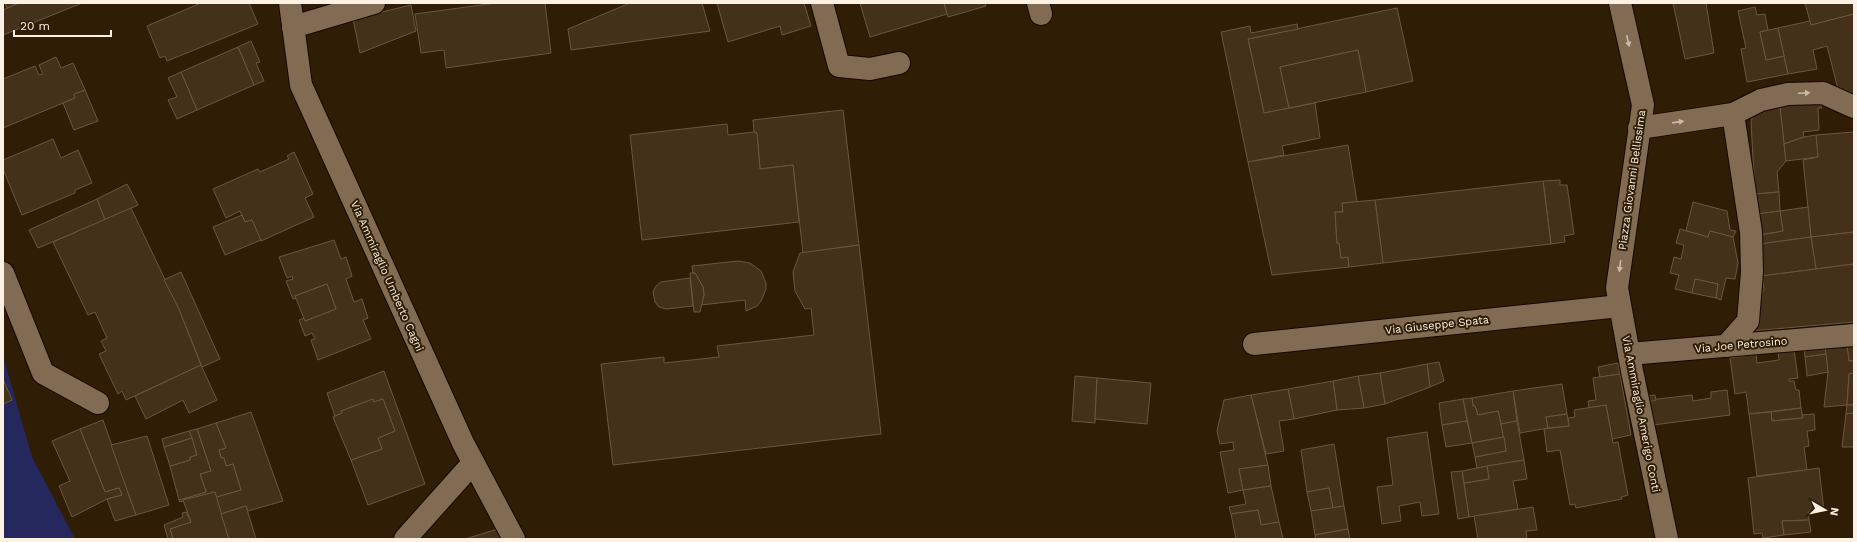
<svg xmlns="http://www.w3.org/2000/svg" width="1857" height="542" font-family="'Work Sans',sans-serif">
<rect width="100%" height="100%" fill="#301d06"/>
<polygon fill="#25285d" points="3,356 32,457 75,539 3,539"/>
<g fill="#44311a" stroke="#6c563f">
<polygon points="5,3 19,3 7,8"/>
<polygon points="19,3 82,3 3,35 3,10"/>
<polygon points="201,3 249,3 258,24 167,61 165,56 160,58 147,26"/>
<polygon points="496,3 545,3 551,53 446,68 444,50 421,53 415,14"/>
<polygon points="630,3 702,3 710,31 571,50 568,29"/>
<polygon points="717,3 804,3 811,26 782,35 780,26 728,42"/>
<polygon points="860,3 944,3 947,14 870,37"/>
<polygon points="944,3 985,3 986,6 948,17"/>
<polygon points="1673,3 1706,3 1714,53 1685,59"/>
<polygon points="1805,3 1854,3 1854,14 1811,25"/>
<polygon points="411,5 416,31 360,53 353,19"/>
<polygon points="1755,7 1757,15 1765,14 1768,30 1760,32 1766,60 1784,56 1788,74 1747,82 1741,49 1746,48 1738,11"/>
<polygon points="1397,8 1413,81 1366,92 1358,50 1280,67 1289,108 1264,113 1248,39"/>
<polygon points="1854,14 1854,99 1838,89 1827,46 1813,50 1817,69 1788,74 1778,28 1810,21 1811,25"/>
<polygon points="1297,24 1298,29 1248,39 1264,113 1315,103 1320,138 1282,146 1284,155 1248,162 1221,32 1250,26 1251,33"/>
<polygon points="1778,28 1784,56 1766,60 1760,32"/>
<polygon points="251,41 260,62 256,63 264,81 254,85 238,47"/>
<polygon points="238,47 254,85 197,110 181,72"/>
<polygon points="1358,50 1366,92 1289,108 1280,67"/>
<polygon points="56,57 61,68 73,63 85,90 74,94 75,98 3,128 3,79 35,66 39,75 43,74 39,65"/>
<polygon points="181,72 197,110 177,119 168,100 177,97 168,78"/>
<polygon points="85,90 98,121 74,130 63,103 75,98 74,94"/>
<polygon points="1815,95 1822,108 1818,108 1819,130 1803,132 1804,137 1784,144 1779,98"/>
<polygon points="1779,98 1786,161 1777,172 1779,192 1755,194 1751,122 1755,107"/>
<polygon points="843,110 859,245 803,253 793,165 760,169 757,133 754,132 753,120"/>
<polygon points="727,124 728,135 754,132 757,133 760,169 793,165 799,222 642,240 630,135"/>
<polygon points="1854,132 1854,232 1811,237 1803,160 1818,157 1816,135"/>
<polygon points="1816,135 1818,157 1786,161 1784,144 1804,137"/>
<polygon points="53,139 61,158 78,150 92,183 75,190 75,193 22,215 3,169 3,160"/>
<polygon points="1348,145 1357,202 1342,203 1343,212 1335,212 1337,243 1339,243 1341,258 1348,257 1349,267 1272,275 1248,162"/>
<polygon points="294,152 313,194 305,198 314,217 261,241 252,220 245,222 240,211 226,218 213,189 258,169 260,172 289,159 287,156"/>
<polygon points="1560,180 1560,185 1567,185 1574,234 1564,236 1565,242 1551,244 1543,181"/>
<polygon points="1543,181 1551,244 1383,263 1375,200"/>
<polygon points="127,184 138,205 105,220 97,199"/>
<polygon points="1779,192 1780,211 1757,214 1755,194"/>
<polygon points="97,199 105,220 38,248 29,230"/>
<polygon points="1375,200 1383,263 1349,267 1348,257 1341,258 1339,243 1337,243 1335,212 1343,212 1342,203"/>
<polygon points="1693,202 1727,211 1730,230 1736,231 1733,237 1710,231 1708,237 1686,231"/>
<polygon points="1808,207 1811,237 1760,244 1759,235 1783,231 1780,211"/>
<polygon points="131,208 179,309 201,365 126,400 122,391 118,394 99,354 106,351 101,341 107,338 95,312 88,315 53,242"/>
<polygon points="1780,211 1783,231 1759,235 1757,214"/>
<polygon points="242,215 245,222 252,220 261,240 225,255 213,227"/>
<polygon points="1680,229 1708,237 1710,231 1733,237 1738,263 1735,279 1726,278 1721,300 1716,298 1718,284 1695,279 1692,293 1675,289 1679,275 1670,273 1674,257 1681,259 1684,245 1676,243"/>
<polygon points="1854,232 1854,264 1816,269 1811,237"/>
<polygon points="1811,237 1816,269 1762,276 1760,244"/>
<polygon points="334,240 341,259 346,257 352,276 346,279 354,302 362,299 368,318 363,320 371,339 318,360 311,340 315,339 312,333 305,336 299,320 304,318 305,321 336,309 327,284 295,296 297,298 293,299 286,281 293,279 292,276 287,278 279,257"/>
<polygon points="859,245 881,434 613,465 601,364 664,357 664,363 719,357 717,346 814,335 811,308 805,309 795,291 793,272 800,253"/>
<polygon points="738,261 750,263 761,271 766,283 766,289 761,301 757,306 746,311 745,300 701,305 704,295 703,287 695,273 693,273 692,266"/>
<polygon points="1854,264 1854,322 1751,331 1749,309 1764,290 1762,276"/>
<polygon points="181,272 220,359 202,367 179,309 164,280"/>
<polygon points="690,273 695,273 703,287 704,295 700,312 694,312"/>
<polygon points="690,278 693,306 666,309 659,307 655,302 653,292 656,286 661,282"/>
<polygon points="1695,279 1718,284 1716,298 1692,293"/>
<polygon points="327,284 336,309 305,321 295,296"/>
<polygon points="1854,337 1854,361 1849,361 1846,338"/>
<polygon points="1846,338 1849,361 1854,361 1854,373 1849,374 1847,405 1824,407 1828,372 1824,342"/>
<polygon points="1824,342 1826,354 1805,357 1804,345"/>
<polygon points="1794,350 1798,378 1789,379 1789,381 1794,381 1796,390 1799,390 1801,408 1749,414 1746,392 1735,394 1730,358 1756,354 1757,363 1779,360 1778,352"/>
<polygon points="1826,354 1828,372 1807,376 1805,357"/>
<polygon points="1439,362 1444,381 1430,387 1427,364"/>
<polygon points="1618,363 1620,374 1600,377 1598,367"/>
<polygon points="1427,364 1430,387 1385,404 1380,373"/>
<polygon points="201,365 217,400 189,413 183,400 146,419 135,396"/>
<polygon points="384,371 425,484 368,505 351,460 382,449 378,438 395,431 383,399 374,402 373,399 341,411 342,413 335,416 327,393"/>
<polygon points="1380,373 1385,404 1364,408 1358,376"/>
<polygon points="1854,373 1854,405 1847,405 1849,374"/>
<polygon points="1620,374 1631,435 1612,439 1606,405 1589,408 1588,401 1596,400 1593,378"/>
<polygon points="1075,376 1097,378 1095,423 1072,421"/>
<polygon points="1358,376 1364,408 1337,410 1333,381"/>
<polygon points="1097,378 1151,383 1147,424 1095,419"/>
<polygon points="3,379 12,400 3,404"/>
<polygon points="1333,381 1337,410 1294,419 1288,389"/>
<polygon points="1562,384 1567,414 1546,417 1548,428 1520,433 1513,391"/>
<polygon points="1288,389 1294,419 1279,421 1284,451 1266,454 1251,395"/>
<polygon points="1727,390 1730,415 1653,425 1650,400 1692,395 1693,401 1711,398 1711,392"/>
<polygon points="1513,391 1517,421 1501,424 1498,411 1478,415 1475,406 1473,406 1472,398"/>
<polygon points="1251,395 1268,465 1239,469 1243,490 1228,493 1220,452 1234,450 1233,442 1220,444 1217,431 1224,400"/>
<polygon points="1655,395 1656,400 1648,402 1647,396"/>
<polygon points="1472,398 1473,406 1475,406 1478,415 1498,411 1504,437 1472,443 1463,399"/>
<polygon points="373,399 374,402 383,399 395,431 378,438 382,449 351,460 333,417 342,413 341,411"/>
<polygon points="1463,399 1467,421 1442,425 1439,403"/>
<polygon points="1606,405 1613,443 1618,442 1628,495 1621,497 1622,499 1576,508 1575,504 1570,505 1560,450 1547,452 1544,429 1569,426 1568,418 1575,417 1574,410"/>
<polygon points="1847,405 1854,405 1854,413 1846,414"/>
<polygon points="1801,408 1803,418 1772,421 1771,412"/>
<polygon points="251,412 283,501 248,511 246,506 221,514 216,497 241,490 233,464 226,466 224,458 221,458 219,450 226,448 216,423"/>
<polygon points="1771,412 1772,421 1803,418 1802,415 1814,414 1815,430 1807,431 1809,446 1804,447 1807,470 1757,476 1749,414"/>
<polygon points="1854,413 1854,447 1842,447 1846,414"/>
<polygon points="1567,414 1569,426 1548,428 1546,417"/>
<polygon points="103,420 136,515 115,521 107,499 122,495 119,488 105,492 80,429"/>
<polygon points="1467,421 1472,443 1446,447 1442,425"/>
<polygon points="1517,421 1524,460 1477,468 1475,457 1506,451 1501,424"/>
<polygon points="216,423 226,448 219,450 221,458 224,458 226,466 233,464 241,490 216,497 215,492 180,502 179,500 206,492 200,474 211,471 197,429"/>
<polygon points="80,429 105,492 119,488 122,495 107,499 72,517 59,486 70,481 52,441"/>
<polygon points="197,429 211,471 200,474 206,492 179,500 170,466 190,460 190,457 197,455 189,431"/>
<polygon points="189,431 192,438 164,447 162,439"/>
<polygon points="1427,432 1439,514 1422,516 1420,502 1399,506 1401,521 1382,524 1377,487 1393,485 1387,438"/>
<polygon points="147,436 169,505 136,515 111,445"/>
<polygon points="1504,437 1506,451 1475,457 1472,443"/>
<polygon points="192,438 197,455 190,457 190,460 170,466 164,447"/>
<polygon points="1334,444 1344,506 1333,508 1329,488 1307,492 1301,450"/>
<polygon points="1524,460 1527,479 1513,481 1518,509 1469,517 1464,483 1489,479 1487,466"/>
<polygon points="1268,465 1271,486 1243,490 1239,469"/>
<polygon points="1487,466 1489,479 1464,483 1462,471"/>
<polygon points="1819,468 1824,511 1808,512 1809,520 1782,521 1784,535 1763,538 1762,533 1754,534 1748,478"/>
<polygon points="1462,471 1469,517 1458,519 1451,472"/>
<polygon points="1271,486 1279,522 1261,525 1258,510 1231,514 1229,507 1246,504 1243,490"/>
<polygon points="1329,488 1333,508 1311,511 1307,492"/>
<polygon points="215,492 229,539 173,539 170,529 191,522 183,500"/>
<polygon points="246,506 256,539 229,539 221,514"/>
<polygon points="1344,506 1348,529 1315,535 1311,511"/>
<polygon points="1533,507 1537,530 1526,531 1527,539 1478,539 1474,516"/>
<polygon points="1258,510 1261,525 1279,522 1283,539 1236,539 1231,514"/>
<polygon points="186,512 191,522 170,529 173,539 168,539 164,525 183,517 182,513"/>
<polygon points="1809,520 1811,532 1784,535 1782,521"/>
<polygon points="498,529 501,539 465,539"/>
<polygon points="1348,529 1350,539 1316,539 1315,535"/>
</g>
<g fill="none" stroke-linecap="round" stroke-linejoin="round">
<g stroke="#170700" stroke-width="24">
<g id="minor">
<polyline points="290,3 301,85 463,443 514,539"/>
<polyline points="822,3 839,66 870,69 899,63"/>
<polyline points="1038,3 1041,14"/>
<polyline points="1620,3 1643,105 1617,288 1632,371 1667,539"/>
<polyline points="293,27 374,3"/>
<polyline points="1639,128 1733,114 1761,100 1788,94 1823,93 1854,107"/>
<polyline points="3,273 43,373 98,403"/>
<polyline points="1254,344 1620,306"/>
<polyline points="1726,346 1748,321 1752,272 1751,232 1733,114"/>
<polyline points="1629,354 1854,335"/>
<polyline points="405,539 473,463"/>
</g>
</g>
<use href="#minor" stroke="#816b53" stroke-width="22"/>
</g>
<defs><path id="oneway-solid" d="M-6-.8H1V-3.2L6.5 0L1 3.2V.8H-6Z"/></defs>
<g fill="#cbbba9">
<use href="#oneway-solid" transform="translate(1628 41) rotate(77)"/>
<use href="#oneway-solid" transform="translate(1804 93) rotate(-2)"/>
<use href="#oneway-solid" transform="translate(1678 122) rotate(-8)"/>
<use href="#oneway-solid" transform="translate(1620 266) rotate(97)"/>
</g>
<g text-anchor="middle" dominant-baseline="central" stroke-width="4" stroke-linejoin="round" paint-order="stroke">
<g font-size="11" fill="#fdf1e3" stroke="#301d06">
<text transform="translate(1632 180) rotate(-82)">Piazza Giovanni Bellissima</text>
<text transform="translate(387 276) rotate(66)">Via Ammiraglio Umberto Cagni</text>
<text transform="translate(1437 325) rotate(-6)">Via Giuseppe Spata</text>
<text transform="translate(1741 345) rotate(-5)">Via Joe Petrosino</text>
<text transform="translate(1641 414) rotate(79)">Via Ammiraglio Amerigo Conti</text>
</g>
</g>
<rect width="1857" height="542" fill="none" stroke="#fdf1e3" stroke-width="8"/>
<g transform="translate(1825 510) rotate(99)" stroke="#301d06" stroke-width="3" paint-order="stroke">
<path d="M0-3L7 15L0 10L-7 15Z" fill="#fdf1e3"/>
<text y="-6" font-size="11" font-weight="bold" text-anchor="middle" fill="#fdf1e3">N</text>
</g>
<path d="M14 30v6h97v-6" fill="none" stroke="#fdf1e3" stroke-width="2"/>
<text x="20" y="30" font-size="12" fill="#fdf1e3" stroke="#301d06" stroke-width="3" paint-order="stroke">20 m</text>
</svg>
